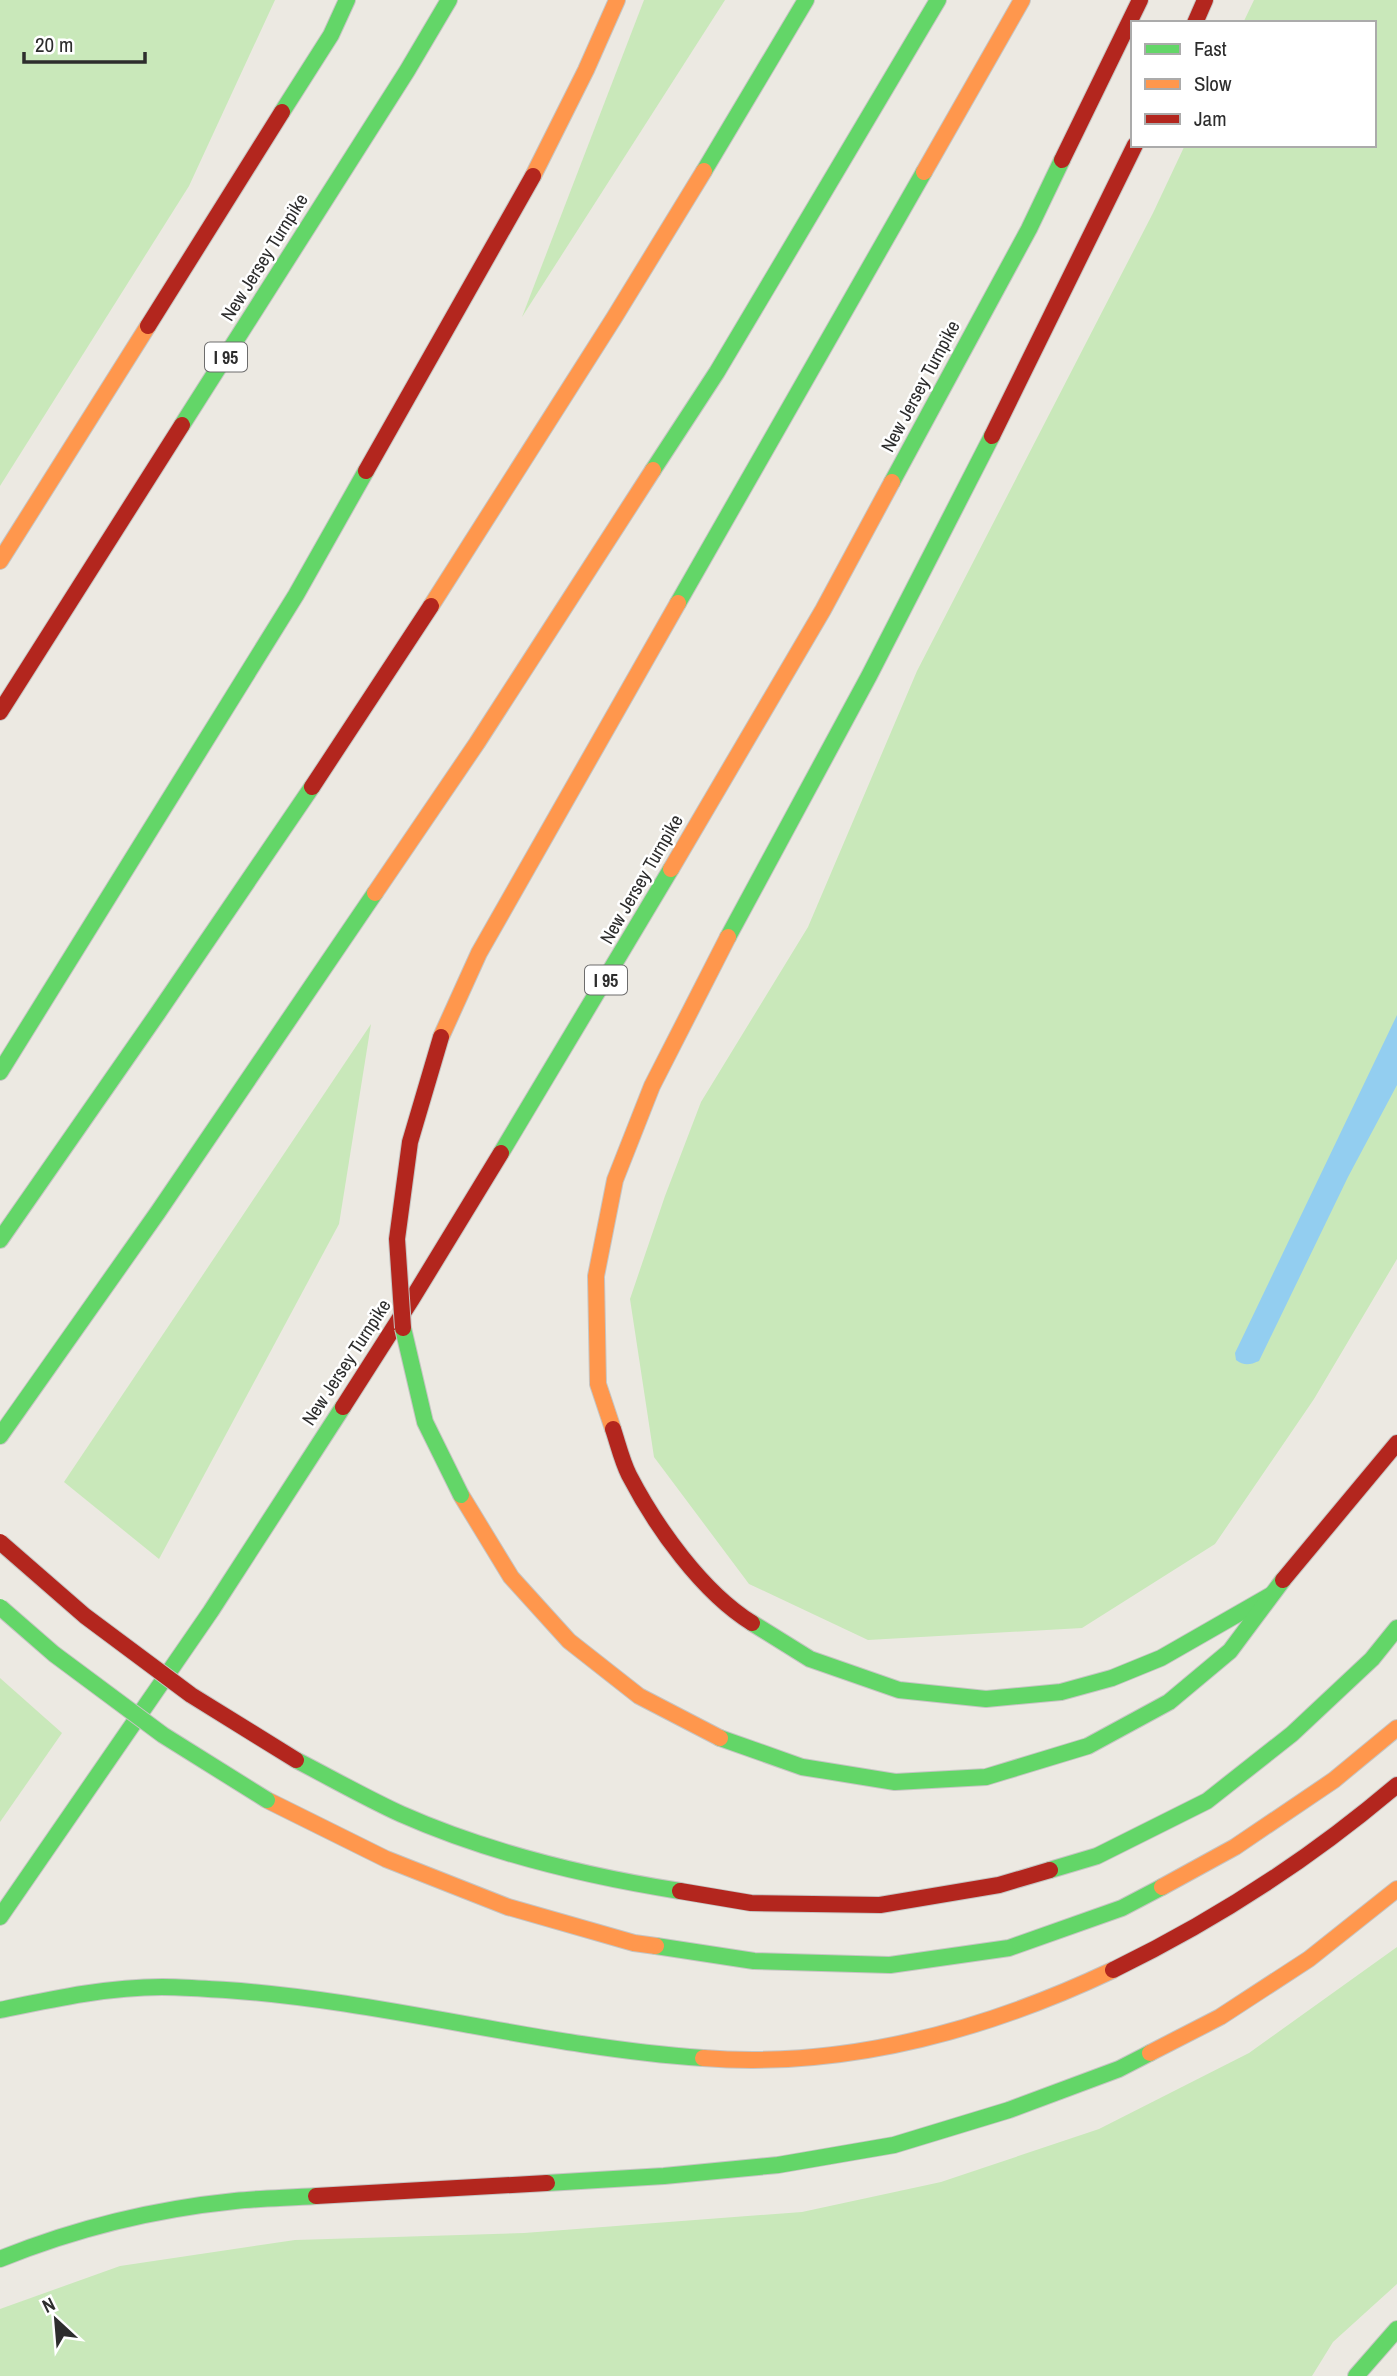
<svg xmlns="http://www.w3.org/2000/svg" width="1397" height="2376" font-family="'Archivo Narrow',sans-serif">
<rect width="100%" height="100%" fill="#ece9e2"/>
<g fill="#c9e8ba">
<polygon points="0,0 275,0 189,186 0,486"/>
<polygon points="644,0 725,0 522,317"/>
<polygon points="1254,0 1397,0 1397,1259 1314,1399 1215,1544 1082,1628 868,1640 749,1584 654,1457 630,1299 665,1196 701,1102 808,927 917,671 1153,213 1185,145 1374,145 1374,23 1243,23"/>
<polygon points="371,1024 339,1224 159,1559 64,1482"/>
<polygon points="0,1678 62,1733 0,1822"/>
<polygon points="1397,1947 1397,2284 1333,2342 1312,2376 0,2376 0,2309 120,2266 295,2240 524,2233 802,2212 941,2182 1099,2129 1249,2053"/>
</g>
<path fill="#93cef0" d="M1397 1015V1085L1348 1177 1259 1361C1250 1365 1244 1366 1236 1360L1235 1353Z"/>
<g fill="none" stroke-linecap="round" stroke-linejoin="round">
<g stroke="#c6c5c3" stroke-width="18">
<g id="fast">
<polyline points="282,112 331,35 347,0"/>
<polyline points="704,171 806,0"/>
<polyline points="182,425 407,71 449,0"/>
<polyline points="653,470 717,372 938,0"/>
<polyline points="892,482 1029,229 1062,160"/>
<polyline points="678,603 924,172"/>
<polyline points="728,937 869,676 992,436"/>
<polyline points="0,1072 296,595 366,471"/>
<polyline points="501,1153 671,869"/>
<polyline points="0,1240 158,1013 312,787"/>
<polyline points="0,1436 158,1212 375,893"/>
<polyline points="752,1623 810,1659 899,1690 986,1699 1061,1692 1112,1678 1161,1658 1271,1595"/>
<polyline points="720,1738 802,1767 895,1782 986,1777 1088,1746 1169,1702 1230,1651 1283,1580"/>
<path d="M296 1760C331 1778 366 1798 401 1814 489 1853 585 1876 680 1891"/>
<polyline points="1050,1870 1097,1856 1207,1801 1292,1734 1372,1659 1397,1628"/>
<polyline points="0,1917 211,1611 343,1407"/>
<polyline points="656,1946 754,1961 890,1965 1009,1948 1122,1908 1162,1887"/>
<path d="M0 2010C53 1999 108 1987 162 1987 183 1987 205 1989 226 1990 386 2001 542 2047 703 2058"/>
<polyline points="547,2183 664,2176 778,2165 894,2145 1009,2110 1119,2069 1150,2053"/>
<path d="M0 2259C74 2229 156 2209 235 2201 262 2198 289 2198 316 2196"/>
<polyline points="1356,2376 1397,2329"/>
</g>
</g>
<g stroke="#c6c5c3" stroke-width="18">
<g id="slow">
<polyline points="924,172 1022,0"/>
<polyline points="533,176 586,70 617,0"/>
<polyline points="0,561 148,326"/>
<polyline points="431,606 614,318 704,171"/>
<polyline points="671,869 823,610 892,482"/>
<polyline points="375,893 477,743 653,470"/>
<polyline points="441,1037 479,953 678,603"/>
<polyline points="613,1429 598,1384 596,1276 615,1180 652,1086 728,937"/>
<polyline points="461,1495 511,1577 569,1641 639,1696 720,1738"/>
<polyline points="267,1800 386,1859 508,1907 634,1943 656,1946"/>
<polyline points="1162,1887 1235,1847 1334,1780 1397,1728"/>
<polyline points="1150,2053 1220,2017 1309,1959 1397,1889"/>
<path d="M703 2058C845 2069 986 2030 1113 1970"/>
</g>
</g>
<g stroke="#c6c5c3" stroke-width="18">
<g id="jam">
<polyline points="1195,23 1205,0"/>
<polyline points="1062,160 1140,0"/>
<polyline points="148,326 282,112"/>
<polyline points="992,436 1135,145"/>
<polyline points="366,471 533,176"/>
<polyline points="0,712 182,425"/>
<polyline points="312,787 431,606"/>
<polyline points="343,1407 412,1299 501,1153"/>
<path d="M613 1429C618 1444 622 1461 629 1475 656 1527 702 1592 752 1623"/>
<polyline points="1283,1580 1397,1443"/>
<polyline points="680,1891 751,1903 880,1905 999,1885 1050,1870"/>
<path d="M1113 1970C1216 1920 1310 1859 1397 1785"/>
<polyline points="316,2196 547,2183"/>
</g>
</g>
<use href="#fast" stroke="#63d668" stroke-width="16"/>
<use href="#slow" stroke="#ff974d" stroke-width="16"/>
<use href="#jam" stroke="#b3261e" stroke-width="16"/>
<g stroke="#c6c5c3" stroke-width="18" stroke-linecap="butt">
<g id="fast-bridge">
<polyline points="403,1328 425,1422 461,1495"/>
<polyline points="0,1607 54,1654 163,1735 267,1800"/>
</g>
</g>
<g stroke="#c6c5c3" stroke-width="18" stroke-linecap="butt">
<g id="jam-bridge">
<polyline points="403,1328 397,1239 410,1142 441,1037"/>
<polyline points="0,1542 85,1616 191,1695 296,1760"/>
</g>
</g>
<use href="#fast-bridge" stroke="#63d668" stroke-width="16"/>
<use href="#jam-bridge" stroke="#b3261e" stroke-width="16"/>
</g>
<g text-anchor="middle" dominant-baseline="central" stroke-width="5" stroke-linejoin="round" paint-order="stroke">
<g fill="#fff" stroke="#6c6c6c" stroke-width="2">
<rect x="205" y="342.5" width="42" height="29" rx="5"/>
<rect x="585" y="965.5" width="42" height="29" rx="5"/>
</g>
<g font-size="18" font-weight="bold" fill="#2d2d2d">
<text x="226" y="357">I 95</text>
<text x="606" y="980">I 95</text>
</g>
<g font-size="19" fill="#2d2d2d" stroke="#fff">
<text transform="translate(264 257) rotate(-58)">New Jersey Turnpike</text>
<text transform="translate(920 386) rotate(-62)">New Jersey Turnpike</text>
<text transform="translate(641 879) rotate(-60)">New Jersey Turnpike</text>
<text transform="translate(346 1362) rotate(-57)">New Jersey Turnpike</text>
</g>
</g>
<rect x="1131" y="21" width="245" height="126" fill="#ffffff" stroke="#ababab" stroke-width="2"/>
<rect x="1145" y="44" width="35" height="10" fill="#63d668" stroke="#ababab" stroke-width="2"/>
<text x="1194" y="56" font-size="21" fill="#2d2d2d">Fast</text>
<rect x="1145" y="79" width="35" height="10" fill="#ff974d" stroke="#ababab" stroke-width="2"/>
<text x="1194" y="91" font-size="21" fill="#2d2d2d">Slow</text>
<rect x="1145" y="114" width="35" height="10" fill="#b3261e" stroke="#ababab" stroke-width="2"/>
<text x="1194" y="126" font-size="21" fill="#2d2d2d">Jam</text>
<g transform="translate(56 2320) rotate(334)" stroke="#ffffff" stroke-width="5" paint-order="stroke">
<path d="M0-5L12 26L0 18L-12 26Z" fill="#2d2d2d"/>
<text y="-10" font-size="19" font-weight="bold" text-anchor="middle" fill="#2d2d2d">N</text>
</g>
<path d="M24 52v10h121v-10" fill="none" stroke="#2d2d2d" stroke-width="3.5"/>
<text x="35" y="52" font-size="21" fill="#2d2d2d" stroke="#ffffff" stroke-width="5" paint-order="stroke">20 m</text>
</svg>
